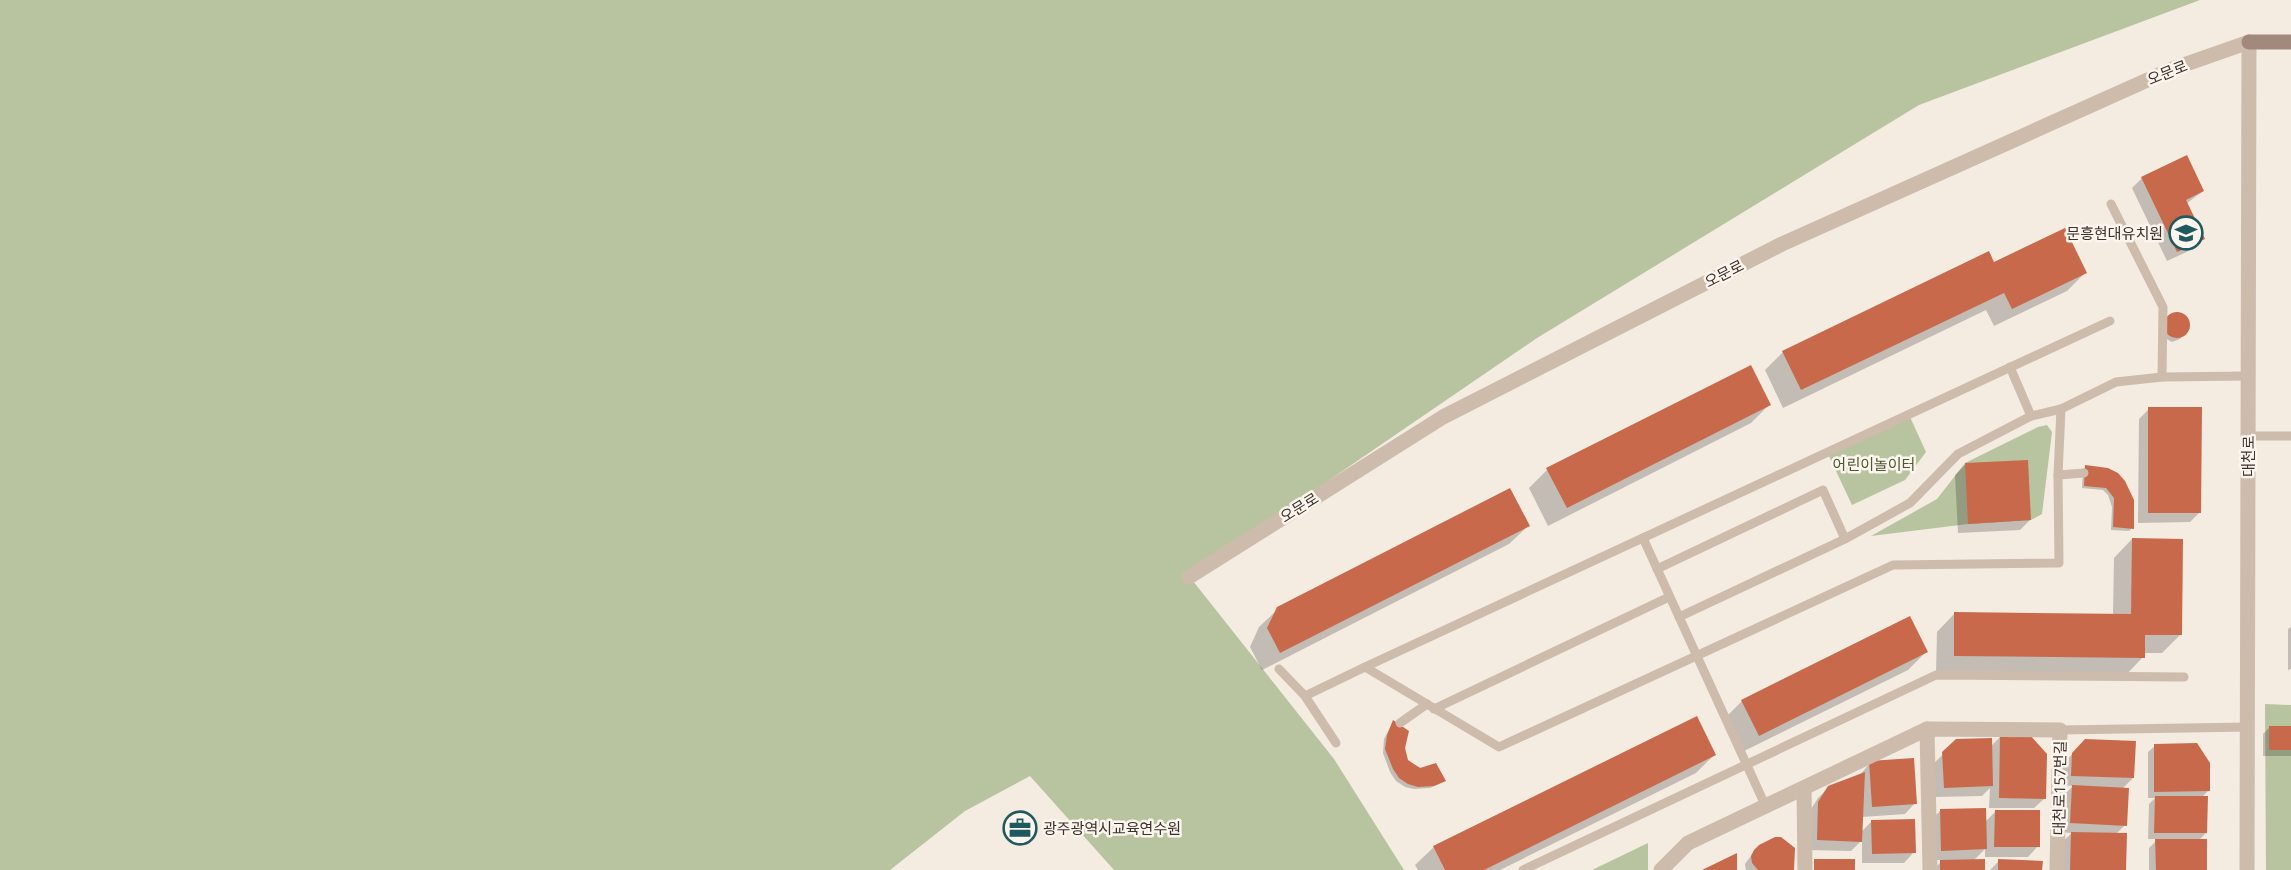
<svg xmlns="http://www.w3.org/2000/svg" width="2291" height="870" font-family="'Open Sans','Noto Sans KR',sans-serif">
<rect width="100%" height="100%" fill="#f4ebe1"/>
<g fill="#b8c4a0">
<polygon points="0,0 2200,0 1919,105 1537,338 1189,576 1334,759 1404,870 1114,870 1030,776 965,811 890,870 0,870"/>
<polygon points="1910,417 1926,452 1905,480 1852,505 1828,454"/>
<polygon points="2047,425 2052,432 2042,514 2031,520 1968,524 1871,536 1937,499 1965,463 2038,427"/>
<polygon points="2265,704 2291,705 2291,870 2266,870"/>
<polygon points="1648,843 1648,870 1592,870"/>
</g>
<g fill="#0003">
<polygon points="2142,178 2203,191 2186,204 2203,239 2193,249 2167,261 2132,188"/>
<polygon points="1994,264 2085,273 2067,291 1994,326 1986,310 1783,408 1765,370 1783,352"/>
<polygon points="2179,313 2186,317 2188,329 2180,339 2172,342 2165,338 2167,317"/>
<polygon points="1769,405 1751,423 1548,526 1529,488 1547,470"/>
<polygon points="2149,409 2200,512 2190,522 2138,523 2139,419"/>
<polygon points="1965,465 2030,520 2020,530 1958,533 1955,475"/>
<polygon points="2086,467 2107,469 2132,528 2129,531 2111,530 2112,507 2108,495 2103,490 2082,488 2083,470"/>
<polygon points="1528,526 1509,544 1262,670 1250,647 1259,627 1278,609"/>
<polygon points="2132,539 2180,635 2162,653 2143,653 2143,657 2125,676 1936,673 1937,632 1955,613 2113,615 2114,558"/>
<polygon points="2291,627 2291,669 2288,670 2288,629"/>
<polygon points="1926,652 1908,670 1740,753 1724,719 1742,701"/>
<polygon points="1393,722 1407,761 1444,780 1441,783 1430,788 1414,789 1405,787 1396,781 1390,772 1383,753 1384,739"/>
<polygon points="2270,727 2291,727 2291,756 2263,756 2263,734"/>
<polygon points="2001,736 2045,798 2034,808 1989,808 1990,788 1982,796 1934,797 1933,764 1957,741 1991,746"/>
<polygon points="2155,746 2209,790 2202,797 2206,833 2198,841 2206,870 2149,870 2149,848 2158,839 2148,839 2149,804 2155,798 2148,798 2148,752"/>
<polygon points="2075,751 2133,778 2122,789 2125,825 2116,834 2125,870 2061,870 2061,843 2072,833 2060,832 2062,797 2073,786 2062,785 2063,764"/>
<polygon points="1714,755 1696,773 1500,870 1418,870 1415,865 1434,847"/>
<polygon points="1870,763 1915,803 1905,814 1862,817 1861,832 1872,821 1914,852 1904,863 1862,863 1862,840 1851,851 1807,850 1808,814 1818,798 1829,787 1860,775"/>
<polygon points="1940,811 1985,822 1995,812 2038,846 2028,857 1985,857 1985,849 1973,861 1984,870 1933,870 1943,860 1931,860 1930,821"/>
<polygon points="1753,853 1792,870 1746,870 1745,864"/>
<polygon points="1999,861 2041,870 1990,870"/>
</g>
<g fill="#c8694b">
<polygon points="2187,155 2204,191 2186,200 2205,239 2177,252 2141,177"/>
<polygon points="2065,228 2087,273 2012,309 2004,293 1801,390 1782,351 1989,251 1994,262"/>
<circle cx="2177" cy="325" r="13"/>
<polygon points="1751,365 1771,405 1567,508 1546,468"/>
<polygon points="2148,407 2202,407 2201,513 2148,513"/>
<polygon points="2028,460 2031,520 1968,524 1965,463"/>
<polygon points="2085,465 2108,468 2118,473 2125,481 2134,500 2134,529 2113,527 2114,498 2106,488 2084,486"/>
<polygon points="1510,488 1530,526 1280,653 1267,628 1277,607"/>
<polygon points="2132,538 2183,539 2182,635 2145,635 2145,658 1954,656 1954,612 2131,614"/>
<polygon points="1910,616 1928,652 1759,736 1741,700"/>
<polygon points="1697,716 1716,755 1484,870 1445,870 1433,846"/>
<polygon points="1393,720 1409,731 1405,748 1408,760 1420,768 1436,763 1446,781 1434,786 1418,787 1408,784 1399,778 1393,769 1385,749 1387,735"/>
<rect x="2269" y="726" width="22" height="24"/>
<polygon points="2000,734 2030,735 2047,754 2046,799 1999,798"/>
<polygon points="1992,738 1993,786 1944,788 1942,752 1956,739"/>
<polygon points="2085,739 2136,741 2134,778 2071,776 2072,753"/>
<polygon points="2197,743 2210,763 2210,791 2154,792 2154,744"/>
<polygon points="1914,758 1917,804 1872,807 1869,761"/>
<polygon points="1865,772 1862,842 1817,840 1818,802 1828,786"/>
<polygon points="2072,785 2129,788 2127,826 2070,823"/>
<polygon points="2155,796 2208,796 2207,833 2154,833"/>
<polygon points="1986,808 1987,849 1941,851 1940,809"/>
<polygon points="1995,810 2040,810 2040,847 1994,847"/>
<polygon points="1915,819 1916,853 1872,854 1871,820"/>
<polygon points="2071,832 2127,833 2126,870 2070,870"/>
<polygon points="1775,837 1781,837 1795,848 1794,870 1758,870 1752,863 1751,856 1754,850 1759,845"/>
<polygon points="2155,839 2207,839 2207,870 2156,870"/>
<polygon points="1737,853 1737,870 1702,870"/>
<rect x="1814" y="859" width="41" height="11"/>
<polygon points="1985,859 1985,870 1940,870 1940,860"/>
<polygon points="1998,859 2043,861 2042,870 1998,870"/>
</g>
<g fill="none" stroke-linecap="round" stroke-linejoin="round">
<g stroke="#cdbbac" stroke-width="9">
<polyline points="2111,204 2163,307 2162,377"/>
<polyline points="2010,367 2031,416"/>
<polyline points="2061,409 2058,475 2059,563 1893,565 1499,747 1365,667 2110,321"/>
<polyline points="2248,436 2291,436"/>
<polyline points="2058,475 2084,473"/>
<polyline points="1643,538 1766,807"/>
<polyline points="1657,569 1823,490 1845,539"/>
<polyline points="1679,617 1845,539 1910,503 1958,454 2031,416 2061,409 2116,382 2162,377 2248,376"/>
<polyline points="1279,669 1305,696"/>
<polyline points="1434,709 1669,597"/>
<polyline points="1400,723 1427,704"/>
<polyline points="2060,730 2248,727"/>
<polyline points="1336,743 1305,696 1365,667"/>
<polyline points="1523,870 1936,675 2184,677"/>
</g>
<g stroke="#cdbbac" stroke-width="15">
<polyline points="1189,577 1443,417 1782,244 2172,69 2249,42"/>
<polyline points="1927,729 1930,870"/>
<polyline points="1804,789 1805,870"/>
<polyline points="1661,870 1688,843 1927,729 2060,730 2057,870"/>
</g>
<polyline stroke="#cdbbac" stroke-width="15" points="2247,870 2249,42"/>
<polyline stroke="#a18a7d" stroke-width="15" points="2249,42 2291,42"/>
</g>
<defs>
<g id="school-ring" transform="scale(1.725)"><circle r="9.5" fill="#fbf5ee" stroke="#1f5a5e" stroke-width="1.5"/><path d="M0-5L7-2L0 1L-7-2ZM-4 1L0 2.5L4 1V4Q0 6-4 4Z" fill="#1f5a5e"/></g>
<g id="office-ring" transform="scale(1.725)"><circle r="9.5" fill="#fbf5ee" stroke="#1f5a5e" stroke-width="1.5"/><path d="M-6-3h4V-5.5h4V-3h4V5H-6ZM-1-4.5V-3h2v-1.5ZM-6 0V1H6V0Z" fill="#1f5a5e"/></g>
</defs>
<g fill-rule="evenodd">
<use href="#school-ring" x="2186" y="233"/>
<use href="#office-ring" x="1020" y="828"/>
</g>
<g text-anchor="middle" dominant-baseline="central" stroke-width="5" stroke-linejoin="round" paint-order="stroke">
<g font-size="15" fill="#3b302b" stroke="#fbf5ee">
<text transform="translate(2167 72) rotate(-22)">오문로</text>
<text transform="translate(1724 273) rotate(-27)">오문로</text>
<text transform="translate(2248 456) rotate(-90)">대천로</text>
<text transform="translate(1299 507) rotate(-32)">오문로</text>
<text transform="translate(2059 788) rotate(-89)">대천로157번길</text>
</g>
<g font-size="15" fill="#3b302b" stroke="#fbf5ee" text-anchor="end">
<text x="2163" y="233">문흥현대유치원</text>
<text x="1043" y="828" text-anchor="start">광주광역시교육연수원</text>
</g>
<g font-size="15" fill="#4a5a2e" stroke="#fbf5ee">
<text x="1874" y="464">어린이놀이터</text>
</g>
</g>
</svg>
